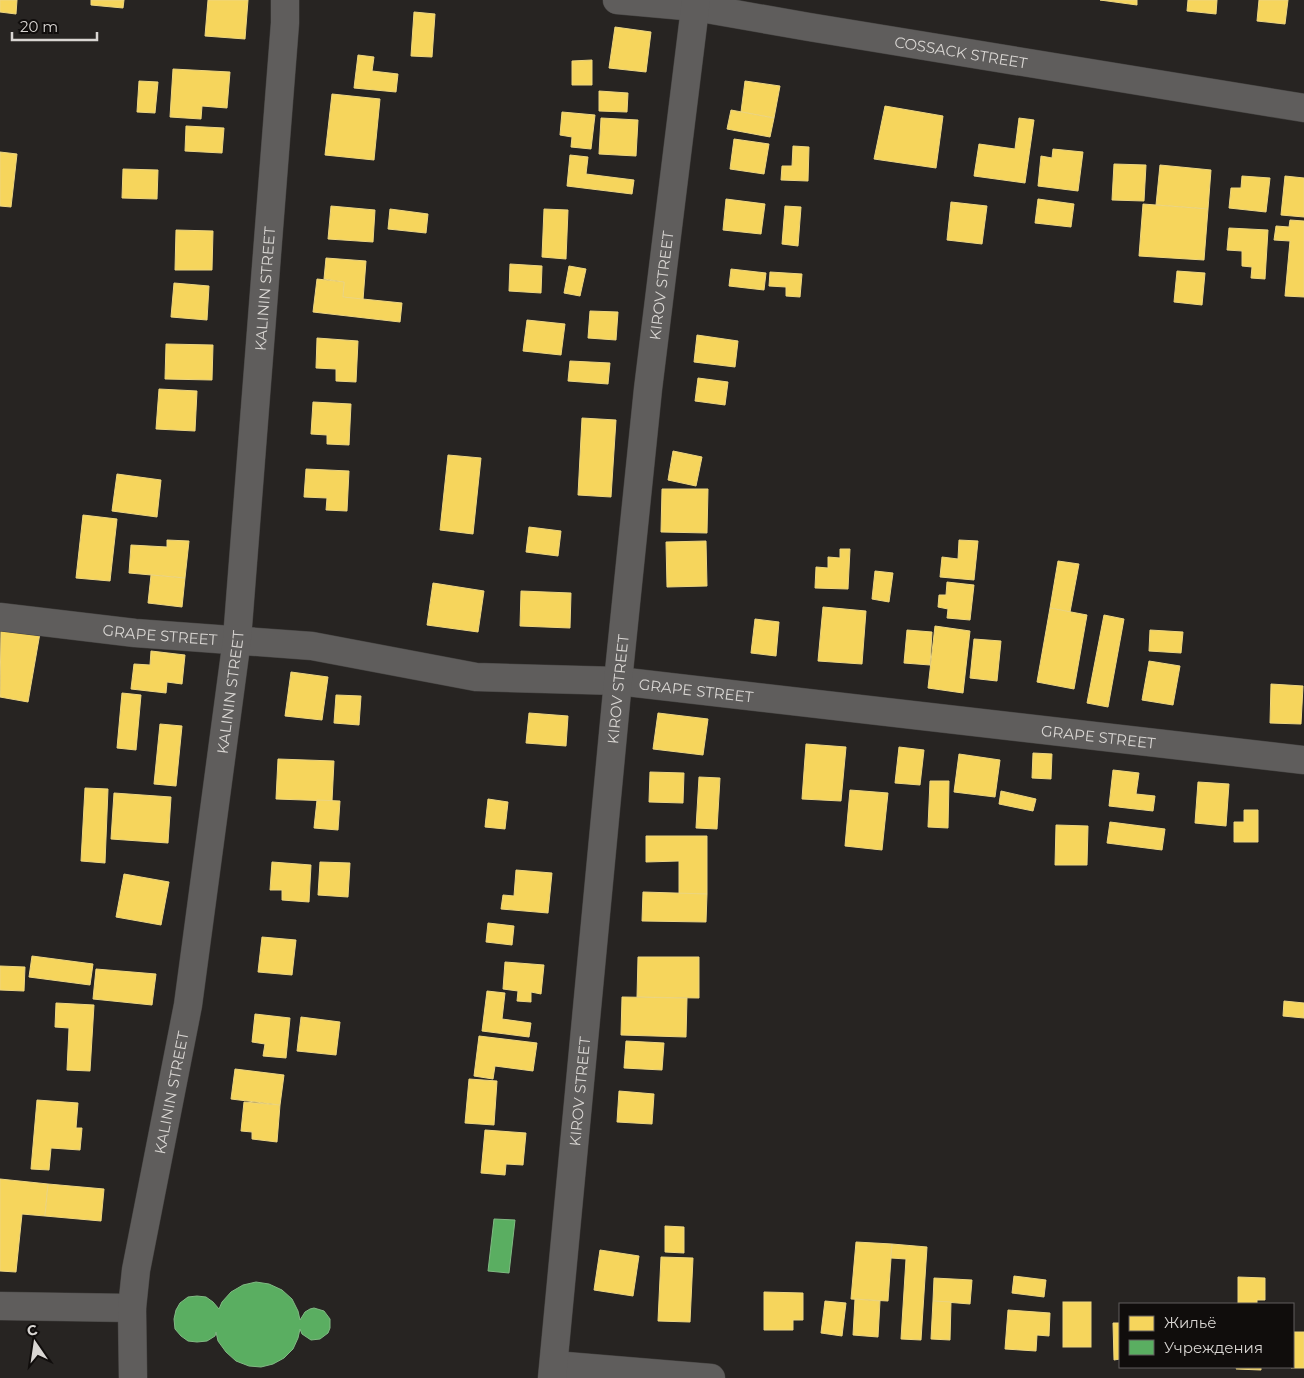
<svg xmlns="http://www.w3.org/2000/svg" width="1304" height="1378" font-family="Montserrat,sans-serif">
<rect width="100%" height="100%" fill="#272422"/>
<g fill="#f6d55c" stroke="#edd580">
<polygon points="0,0 17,0 16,14 0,12"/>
<polygon points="91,0 124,0 123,8 91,5"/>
<polygon points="208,0 248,0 245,39 205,36"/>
<polygon points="1100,0 1137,0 1137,5"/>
<polygon points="1188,0 1217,0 1216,14 1187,11"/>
<polygon points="1259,0 1288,0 1285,24 1257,21"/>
<polygon points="414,12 435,14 432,57 411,56"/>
<polygon points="615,27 651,32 646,72 609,68"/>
<polygon points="358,55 374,57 372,71 398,74 396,92 354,88"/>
<polygon points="592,60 592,85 572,85 572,61"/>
<polygon points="173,69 230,72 227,108 202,106 201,119 170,117"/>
<polygon points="139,81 158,82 155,113 137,112"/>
<polygon points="745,81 780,86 774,118 741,112"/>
<polygon points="599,91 628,93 627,112 599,111"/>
<polygon points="332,94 380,99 374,160 325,155"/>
<polygon points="885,106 943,116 936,168 874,159"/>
<polygon points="731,110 774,118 770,137 727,129"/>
<polygon points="562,112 595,115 591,149 571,147 572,137 560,135"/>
<polygon points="601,118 638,120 636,156 599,154"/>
<polygon points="1019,118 1034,120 1025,183 974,176 979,144 1015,149"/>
<polygon points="186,126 224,128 222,153 185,151"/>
<polygon points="734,139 769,144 764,174 730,169"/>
<polygon points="793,146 809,147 808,181 781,180 782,166 792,166"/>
<polygon points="1053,149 1083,152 1078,191 1038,186 1041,156 1052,158"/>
<polygon points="0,152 17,154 11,207 0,206"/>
<polygon points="570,155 588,157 586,174 634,180 632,194 567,186"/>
<polygon points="1114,164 1146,165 1144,201 1112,200"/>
<polygon points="1160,165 1211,170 1208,209 1156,205"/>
<polygon points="123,169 158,170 157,199 122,198"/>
<polygon points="1242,176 1270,178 1266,212 1229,208 1231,188 1241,188"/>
<polygon points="1285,176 1304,178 1304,217 1281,215"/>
<polygon points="726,199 765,204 761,234 723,230"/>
<polygon points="1038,199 1074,204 1071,227 1035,223"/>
<polygon points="951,202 987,206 982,244 947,240"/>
<polygon points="1143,204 1208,209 1204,260 1139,256"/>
<polygon points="331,206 375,210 373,242 328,239"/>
<polygon points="785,206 801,207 798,246 782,244"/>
<polygon points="390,209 428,214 426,233 388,229"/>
<polygon points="544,209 568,210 566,259 542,257"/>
<polygon points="1290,220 1304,221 1304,297 1285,296 1290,241 1274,240 1276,226 1289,227"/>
<polygon points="1229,228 1268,230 1265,279 1251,278 1252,267 1242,266 1242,251 1227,250"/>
<polygon points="176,230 213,231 212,270 175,270"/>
<polygon points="326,258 366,261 363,300 343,297 344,282 324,279"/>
<polygon points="510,264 542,266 541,293 509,291"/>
<polygon points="569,266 586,269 580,296 564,293"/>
<polygon points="731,269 766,273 764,290 729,286"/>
<polygon points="1177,271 1205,273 1202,305 1174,302"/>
<polygon points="770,272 802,274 800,297 786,296 786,287 769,286"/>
<polygon points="317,279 344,282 343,297 402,303 400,322 313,312"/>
<polygon points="174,283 209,286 207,320 171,317"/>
<polygon points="590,311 618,312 616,340 588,338"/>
<polygon points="527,320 565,324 561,355 523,351"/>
<polygon points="697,335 738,341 735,367 694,362"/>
<polygon points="317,338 358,341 356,382 336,381 336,369 316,368"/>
<polygon points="166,344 213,345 212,380 165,379"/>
<polygon points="570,361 610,363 608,384 568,381"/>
<polygon points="698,378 728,382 725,405 695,401"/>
<polygon points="159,389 197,391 195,431 156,429"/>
<polygon points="313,402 351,404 349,445 327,444 327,435 311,434"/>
<polygon points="582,418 616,420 611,497 578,495"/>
<polygon points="673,451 702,457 696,486 668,480"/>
<polygon points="448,455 481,458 473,534 440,530"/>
<polygon points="306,469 349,471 347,511 326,510 327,498 304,497"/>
<polygon points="117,474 161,480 157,517 112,511"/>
<polygon points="662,489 708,489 707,533 661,532"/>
<polygon points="83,515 117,519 110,581 76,578"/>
<polygon points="529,527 561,531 558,556 526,552"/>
<polygon points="167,540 189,541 185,578 129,573 131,545 167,547"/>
<polygon points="959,540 978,541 974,580 940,577 942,557 958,559"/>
<polygon points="706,541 707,586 667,587 666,542"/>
<polygon points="840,549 850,549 848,589 815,588 816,567 828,568 828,557 840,558"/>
<polygon points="1058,561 1079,564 1070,612 1050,608"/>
<polygon points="875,571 893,573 889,602 872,599"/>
<polygon points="151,575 185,578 182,607 148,603"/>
<polygon points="947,582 974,585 970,620 947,618 948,609 938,607 939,595 946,595"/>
<polygon points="433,583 484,591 478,632 427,625"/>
<polygon points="521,591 571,593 570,628 520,626"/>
<polygon points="823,607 866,611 862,664 818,661"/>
<polygon points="1050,608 1087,615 1074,689 1037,682"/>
<polygon points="1104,615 1124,619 1108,707 1087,703"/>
<polygon points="755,619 779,622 776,656 751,653"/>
<polygon points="935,626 970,631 963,693 928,688"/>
<polygon points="1,627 40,633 28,702 0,697"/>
<polygon points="907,630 932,632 930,665 904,663"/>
<polygon points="1150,630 1183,632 1181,653 1149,651"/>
<polygon points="974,639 1001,641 997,681 970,678"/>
<polygon points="151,651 185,655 182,684 167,682 166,693 131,689 134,664 150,665"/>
<polygon points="1149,661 1180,666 1173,705 1142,700"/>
<polygon points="291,672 328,677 322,720 285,716"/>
<polygon points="1271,684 1303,686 1301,724 1270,723"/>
<polygon points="122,693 141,695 136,750 117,748"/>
<polygon points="336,695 361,696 359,725 334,723"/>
<polygon points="529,713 568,716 566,746 526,743"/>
<polygon points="658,713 708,719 703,755 653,749"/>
<polygon points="160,724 182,726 176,786 154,784"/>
<polygon points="806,744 846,747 841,801 802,799"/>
<polygon points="899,747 924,750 920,785 895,783"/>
<polygon points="1033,753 1052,754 1051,779 1032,778"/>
<polygon points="959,754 1000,760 995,797 954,792"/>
<polygon points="278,759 334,761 332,801 276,799"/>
<polygon points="1113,770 1139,773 1136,794 1155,796 1153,811 1109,806"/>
<polygon points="650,772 684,773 683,803 649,802"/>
<polygon points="699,777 720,778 717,829 696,828"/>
<polygon points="930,781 949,781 948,828 928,827"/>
<polygon points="1198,782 1229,784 1226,826 1195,823"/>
<polygon points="85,788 108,789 105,863 81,861"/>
<polygon points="850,790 888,793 882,850 845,846"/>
<polygon points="1001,791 1036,799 1033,811 999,804"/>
<polygon points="114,793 171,797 168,843 111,839"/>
<polygon points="488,799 508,802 505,829 485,827"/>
<polygon points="317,800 340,801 338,830 314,828"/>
<polygon points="1244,810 1258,810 1258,842 1234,842 1234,822 1244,822"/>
<polygon points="1110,822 1165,829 1162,850 1107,843"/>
<polygon points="1056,825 1088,826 1087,865 1055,865"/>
<polygon points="646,836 707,836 707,894 679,894 679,861 646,862"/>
<polygon points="272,862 311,865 309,902 282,900 282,890 270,890"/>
<polygon points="320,862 350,863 348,897 318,895"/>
<polygon points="516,870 552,873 548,913 501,909 503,895 514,896"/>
<polygon points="124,874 169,882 161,925 116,917"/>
<polygon points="643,892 707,894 706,922 642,921"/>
<polygon points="488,923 514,926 512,945 486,942"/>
<polygon points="262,937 296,940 292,975 258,972"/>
<polygon points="32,956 93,964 90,985 29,977"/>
<polygon points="638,957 699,957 699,998 637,997"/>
<polygon points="505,962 544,965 541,994 531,992 531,1002 517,1001 518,991 503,989"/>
<polygon points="0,966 25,967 24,991 0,990"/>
<polygon points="96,969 156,974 152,1005 93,999"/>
<polygon points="487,991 505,993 502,1019 531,1023 529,1037 482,1031"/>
<polygon points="622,997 687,998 686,1037 621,1035"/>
<polygon points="1284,1001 1304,1003 1304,1018 1283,1016"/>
<polygon points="56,1003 94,1005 90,1071 67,1070 69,1028 55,1027"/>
<polygon points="255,1014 290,1018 286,1058 263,1056 265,1044 252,1042"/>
<polygon points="301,1017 340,1022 336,1055 297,1051"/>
<polygon points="479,1036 537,1043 533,1071 495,1066 493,1079 474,1076"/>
<polygon points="626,1041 664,1043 662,1070 624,1068"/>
<polygon points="235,1069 284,1075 280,1105 231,1099"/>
<polygon points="469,1079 497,1081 494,1125 465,1123"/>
<polygon points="619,1091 654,1094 652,1124 617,1122"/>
<polygon points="37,1100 78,1103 76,1128 82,1128 80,1150 51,1148 49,1170 31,1169"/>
<polygon points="244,1102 280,1105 277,1142 252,1139 252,1132 241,1131"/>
<polygon points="485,1130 526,1133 523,1165 506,1164 505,1175 481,1173"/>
<polygon points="0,1179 48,1184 45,1216 22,1214 16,1272 0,1271"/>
<polygon points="48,1184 104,1189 101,1221 45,1216"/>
<polygon points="665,1226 684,1227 684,1253 665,1252"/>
<polygon points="856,1242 892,1244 888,1301 851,1299"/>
<polygon points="892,1244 927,1247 921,1340 901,1339 906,1259 891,1258"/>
<polygon points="600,1250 639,1256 633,1296 594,1290"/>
<polygon points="661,1257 693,1258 690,1322 658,1321"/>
<polygon points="1014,1276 1046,1280 1044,1297 1012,1293"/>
<polygon points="1238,1277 1265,1278 1265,1300 1257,1300 1257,1304 1238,1304"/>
<polygon points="934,1278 972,1280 970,1304 933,1301"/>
<polygon points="764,1292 803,1293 803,1320 793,1320 793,1330 764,1330"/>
<polygon points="855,1299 880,1301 878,1337 853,1335"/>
<polygon points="825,1301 846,1303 842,1336 821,1333"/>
<polygon points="933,1301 951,1302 950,1340 931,1339"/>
<rect x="1063" y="1302" width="28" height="45"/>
<polygon points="1008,1310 1050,1313 1049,1336 1037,1335 1036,1351 1005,1349"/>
<polygon points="1113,1323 1120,1323 1120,1359 1114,1360"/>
<polygon points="1293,1332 1304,1332 1304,1368 1291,1368 1293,1367"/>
<polygon points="1237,1367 1261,1367 1261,1370 1236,1369"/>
</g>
<g fill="#5aae61" stroke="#80ba83">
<polygon points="494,1219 515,1220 509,1273 488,1271"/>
<polygon points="256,1282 269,1284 282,1290 292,1299 298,1311 300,1320 305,1312 310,1309 314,1308 324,1311 330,1319 330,1328 328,1333 320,1339 311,1340 302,1334 300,1329 298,1338 293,1349 284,1358 273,1364 261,1367 249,1366 236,1361 226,1352 218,1341 216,1332 215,1336 207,1341 197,1342 188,1341 181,1336 175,1329 174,1319 176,1310 180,1303 188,1297 197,1296 206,1297 213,1302 219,1309 222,1302 231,1292 243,1285"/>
</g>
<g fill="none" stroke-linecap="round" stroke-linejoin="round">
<g stroke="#444240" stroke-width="29">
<g id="minor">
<path id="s1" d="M617 0 695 7 809 27 1304 108"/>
<path id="s2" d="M0 617 135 633 312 646 476 677 618 681 1304 760"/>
<polyline points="0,1306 132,1308"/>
<polyline points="554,1365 711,1378"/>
<path id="s3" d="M133 1378 132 1308 136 1270 188 1005 237 639 285 23V0"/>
<path id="s4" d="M552 1378 618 681 648 389 696 0"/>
</g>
</g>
<use href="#minor" stroke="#5f5d5c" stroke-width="28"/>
</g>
<g text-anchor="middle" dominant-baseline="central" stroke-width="5" stroke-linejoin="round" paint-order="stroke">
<g font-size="15" fill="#d9d6d3" stroke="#100d0c">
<text stroke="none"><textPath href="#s1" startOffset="348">COSSACK STREET</textPath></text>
<text stroke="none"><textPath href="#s4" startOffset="1098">KIROV STREET</textPath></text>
<text stroke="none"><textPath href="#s3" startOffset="1099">KALININ STREET</textPath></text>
<text stroke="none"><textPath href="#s2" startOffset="161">GRAPE STREET</textPath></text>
<text stroke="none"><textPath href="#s4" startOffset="692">KIROV STREET</textPath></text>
<text stroke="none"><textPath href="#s2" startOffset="701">GRAPE STREET</textPath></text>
<text stroke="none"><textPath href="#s3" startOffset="694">KALININ STREET</textPath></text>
<text stroke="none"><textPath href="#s2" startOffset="1106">GRAPE STREET</textPath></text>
<text stroke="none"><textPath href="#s4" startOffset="288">KIROV STREET</textPath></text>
<text stroke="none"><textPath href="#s3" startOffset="289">KALININ STREET</textPath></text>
</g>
</g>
<rect x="1119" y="1303" width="175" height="65" fill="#100d0c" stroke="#605d5c"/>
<rect x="1129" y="1316" width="25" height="15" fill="#f6d55c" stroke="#605d5c"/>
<text x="1164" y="1328" font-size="15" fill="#d9d6d3">Жильё</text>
<rect x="1129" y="1340" width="25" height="15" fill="#5aae61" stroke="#605d5c"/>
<text x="1164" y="1353" font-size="15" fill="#d9d6d3">Учреждения</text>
<g transform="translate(35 1343) rotate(347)" stroke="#100d0c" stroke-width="4" paint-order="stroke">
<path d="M0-4L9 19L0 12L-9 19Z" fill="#d9d6d3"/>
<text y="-8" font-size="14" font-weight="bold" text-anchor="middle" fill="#d9d6d3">С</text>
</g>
<path d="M12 32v8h85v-8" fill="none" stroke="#d9d6d3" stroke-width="2.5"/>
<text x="20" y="32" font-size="15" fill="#d9d6d3" stroke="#100d0c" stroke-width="4" paint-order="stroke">20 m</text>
</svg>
